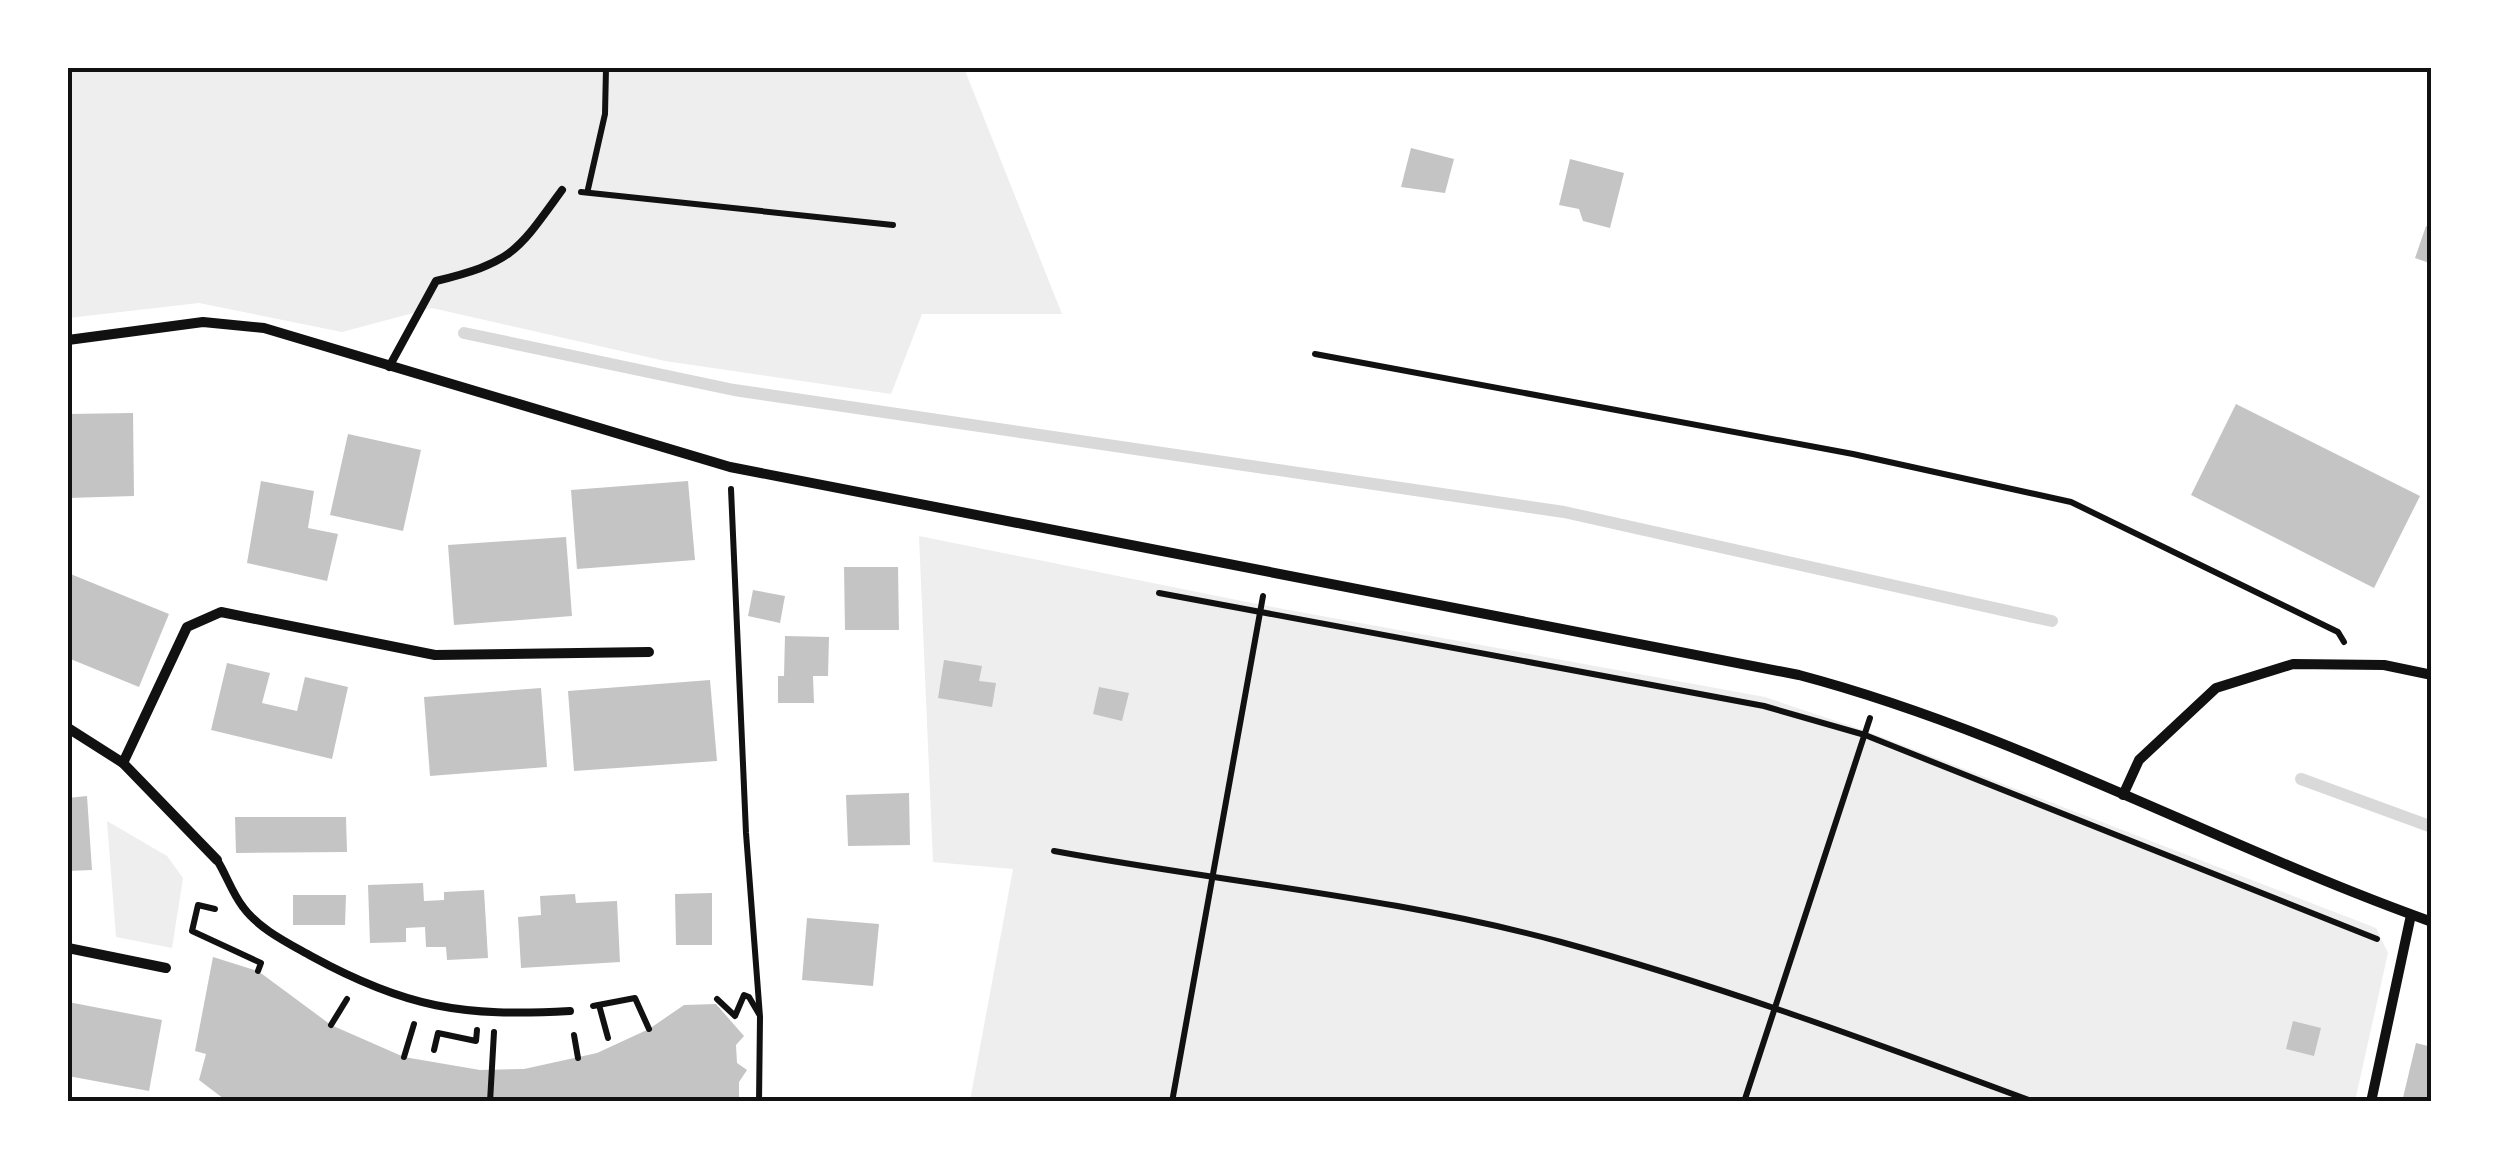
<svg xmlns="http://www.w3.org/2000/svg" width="2499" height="1169" font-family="'Work Sans',sans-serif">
<rect width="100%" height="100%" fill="#fff"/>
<g fill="#eee">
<polygon points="68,68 964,68 1062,314 922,314 891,394 665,361 432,308 342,332 199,303 68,318"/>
<polygon points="919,536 1262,605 1765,697 1866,731 2376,928 2388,953 2355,1101 970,1101 1013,869 933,862"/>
<polygon points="107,821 167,856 183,878 172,948 116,937"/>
</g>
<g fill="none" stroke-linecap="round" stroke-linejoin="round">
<g stroke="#d9d9d9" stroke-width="12">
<polyline points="464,333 734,390 1564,512 2052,621"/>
<polyline points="2301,779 2432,827"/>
</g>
</g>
<g fill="#c4c4c4">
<polygon points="1411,148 1454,159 1445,193 1401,187"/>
<polygon points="1570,159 1624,173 1610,228 1583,221 1579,209 1559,205"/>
<polygon points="2426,226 2432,228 2432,264 2415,258"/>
<polygon points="2236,404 2420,496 2374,588 2191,495"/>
<polygon points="133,413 134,496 68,498 68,414"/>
<polygon points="348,434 421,450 403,531 330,515"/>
<polygon points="261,481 314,491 308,528 338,534 327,581 247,563"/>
<polygon points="688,481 695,560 577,569 571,490"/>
<polygon points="566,537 572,616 454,625 448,545"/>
<polygon points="844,567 898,567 899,630 845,630"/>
<polygon points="68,573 169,614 139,687 68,658"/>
<polygon points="753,590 785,596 780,623 748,616"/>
<polygon points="785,636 829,637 828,676 813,676 814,703 778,703 778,676 784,676"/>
<polygon points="944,660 982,666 979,681 996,683 992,707 938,698"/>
<polygon points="227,663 270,673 262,703 297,711 305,677 348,687 332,759 211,730"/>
<polygon points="710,680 717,761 574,771 568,691"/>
<polygon points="1099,687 1129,693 1122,721 1093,714"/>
<polygon points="541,688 547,767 430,776 424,697"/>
<polygon points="909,793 910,845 848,846 846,795"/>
<polygon points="87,796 92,870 68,871 68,798"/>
<polygon points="235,817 346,817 347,852 236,853"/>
<polygon points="423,883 424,901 444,900 444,892 484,890 488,958 447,960 446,947 426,947 425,927 406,928 406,942 370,943 368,885"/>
<polygon points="712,893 712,945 676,945 675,894"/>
<polygon points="575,894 576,903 617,901 620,962 521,968 518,917 541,915 540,896"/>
<polygon points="293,895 346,895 345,925 293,925"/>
<polygon points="807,918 879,924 873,986 802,980"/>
<polygon points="213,957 258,971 331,1025 404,1057 480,1070 524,1069 597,1053 649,1029 684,1005 716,1004 744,1036 736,1045 737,1063 747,1070 739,1082 739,1102 228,1102 199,1080 206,1054 195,1051"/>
<polygon points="68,1002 162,1020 149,1091 68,1076"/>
<polygon points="2293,1021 2321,1028 2314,1056 2286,1049"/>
<polygon points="2416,1043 2432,1047 2432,1102 2402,1102"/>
</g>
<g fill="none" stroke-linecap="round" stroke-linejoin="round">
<g stroke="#111" stroke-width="6">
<polyline points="588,189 605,114 606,68"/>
<polyline points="581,192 893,225"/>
<polyline points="1315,354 1853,454 2071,502 2338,632 2344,642"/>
<polyline points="731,489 746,833 760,1017 759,1102"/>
<polyline points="1159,593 1764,706 1865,735 2377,939"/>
<path d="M1054 851C1222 882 1395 897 1561 942 1722 986 1878 1044 2034 1102"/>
<polyline points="215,909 198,905 192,931 261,963 258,971"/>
<polyline points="717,999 735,1016 744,995 749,997 759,1014"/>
<polyline points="599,1005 608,1038"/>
<polyline points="593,1006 635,998 649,1029"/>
<polyline points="331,1025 347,999"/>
<polyline points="574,1035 578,1058"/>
<polyline points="434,1050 438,1033 476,1041 477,1030"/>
<polyline points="404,1057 414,1024"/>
<polyline points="490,1102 494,1032"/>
<polyline points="1172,1102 1263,596"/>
<polyline points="1744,1102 1870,718"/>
</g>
<g stroke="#111" stroke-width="8">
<path d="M389 367 436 281C513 262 517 252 562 190"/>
<path d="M217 860C226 874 232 893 243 907 259 929 288 943 311 956 406 1008 463 1017 570 1011"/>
</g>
<g stroke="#111" stroke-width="10">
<path d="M68 340 203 322 264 328 730 467 1799 675C2018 733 2219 846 2432 922"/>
<polyline points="68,728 123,763 217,860"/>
<polyline points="123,763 187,627 221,612 435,655 649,652"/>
<polyline points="2123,795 2139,760 2216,688 2293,664 2384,665 2432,675"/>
<polyline points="68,948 166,968"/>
<polyline points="2371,1102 2411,915"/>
</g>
</g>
<rect width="2499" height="1169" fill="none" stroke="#ffffff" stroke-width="140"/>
<rect x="70" y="70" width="2359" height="1029" fill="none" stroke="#111" stroke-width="4"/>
</svg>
